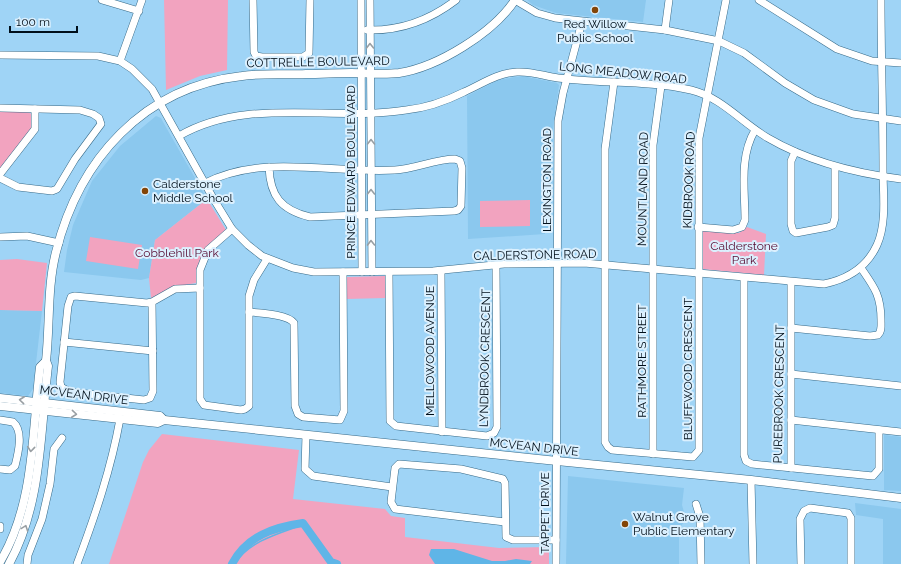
<svg xmlns="http://www.w3.org/2000/svg" width="901" height="564" font-family="Raleway,sans-serif">
<rect width="100%" height="100%" fill="#9fd4f6"/>
<g fill="#8bc8ee">
<polygon points="527,0 646,0 643,22 556,13 533,5"/>
<polygon points="522,76 557,83 559,85 553,129 552,231 545,231 545,234 468,239 467,96 498,80"/>
<polygon points="156,116 161,118 163,122 207,199 155,240 149,278 141,280 64,272 67,250 73,225 92,181 120,146"/>
<polygon points="0,310 42,311 33,389 28,396 0,393"/>
<polygon points="884,435 901,437 901,491 884,490"/>
<polygon points="568,476 684,488 682,505 686,519 679,529 679,564 566,564"/>
<polygon points="855,503 901,509 901,564 883,564 883,519 856,515"/>
</g>
<g fill="#f2a3bf">
<polygon points="164,0 228,0 227,70 200,76 166,90"/>
<polygon points="0,111 29,112 33,116 33,128 0,169"/>
<path d="M207 199 226 230C215 241 203 248 199 264 197 271 198 277 196 283L173 287 151 298 149 278 155 240Z"/>
<polygon points="530,200 530,226 480,227 480,201"/>
<polygon points="747,227 766,234 764,275 702,269 703,231 739,233"/>
<polygon points="90,237 142,245 138,269 86,261"/>
<polygon points="17,259 47,263 42,311 0,310 0,260"/>
<polygon points="385,276 386,298 346,299 347,277"/>
<polygon points="162,434 299,450 293,499 385,509 391,516 405,518 405,537 499,548 549,547 549,564 109,564 143,462 149,450"/>
</g>
<polygon fill="#5fb5e7" points="431,549 454,549 492,561 505,561 516,559 532,561 530,564 435,564 429,555"/>
<g fill="none" stroke-linecap="round" stroke-linejoin="round">
<path stroke="#5fb5e7" stroke-width="1.5" d="M234 564C250 541 277 534 302 525 315 531 317 541 324 552 327 556 332 560 335 564"/>
<path stroke="#5fb5e7" stroke-width="8" d="M232 564C247 536 274 527 303 523L331 562 337 564"/>
<g stroke="#376a88" stroke-width="8">
<g id="minor">
<polyline points="102,0 139,11"/>
<polyline points="253,0 254,52 256,56 262,57 303,57 309,53 310,0"/>
<polyline points="361,0 362,272"/>
<polyline points="370,0 372,272"/>
<polyline points="515,0 537,13 555,18 665,30 719,41 744,53 785,83 814,100 853,114 901,121"/>
<polyline points="759,0 837,49 872,61 901,63"/>
<path d="M367 30C399 31 430 20 456 0"/>
<polyline points="665,30 669,0"/>
<path d="M0 55 98 56 120 61 132 69 152 89 213 198 232 229 248 245 262 256 293 268 314 272 433 271 504 264 584 263 824 284C848 279 867 267 877 245 887 223 883 193 883 170 883 113 881 57 881 0"/>
<polyline points="120,61 142,0"/>
<polyline points="614,82 605,149 605,442 608,447 612,450 693,457 699,450 699,138 726,0"/>
<polyline points="0,108 80,110 93,114 99,118 101,124 75,159 57,189 52,191 18,187 0,178"/>
<path d="M179 136C248 96 331 122 406 110 426 108 446 101 464 92 482 84 497 73 517 72 531 71 544 76 558 78 602 84 647 80 691 90 721 97 742 123 768 138 809 162 854 173 901 179"/>
<polyline points="795,152 791,161 791,224 793,231 796,233 828,227 833,225 835,218 835,167"/>
<polyline points="0,174 35,129 35,109"/>
<path d="M205 183C264 153 331 174 395 170 414 169 436 159 455 159L460 161 462 168 461 206 458 210 454 211 310 217C281 210 270 196 269 167"/>
<path d="M698 227 733 230 742 227 745 220C745 190 739 157 755 130"/>
<polyline points="232,229 208,250 200,270 200,399 204,405 241,410 245,409 249,406 249,296 254,280 267,259"/>
<polyline points="0,237 27,236 59,243"/>
<polyline points="441,271 442,432"/>
<polyline points="389,272 390,421 396,426 487,436 494,433 497,427 496,265"/>
<polyline points="744,278 744,455 746,461 752,464 873,476 879,469 879,430"/>
<polyline points="791,283 791,468"/>
<polyline points="152,302 153,391 150,398 144,400 70,392 61,387 60,382 68,306 71,297 75,296 147,303 152,302 175,289 200,288"/>
<path d="M249 312C260 313 288 314 294 323L295 406 298 414 303 417 340 420 344 411 343 272"/>
<path d="M791 328 870 336 878 335C882 331 881 326 881 320 881 295 874 287 861 268"/>
<polyline points="64,342 153,351"/>
<polyline points="791,374 901,386"/>
<path d="M0 420 13 422C24 431 18 454 15 466L10 470 0 469"/>
<polyline points="791,420 901,432"/>
<polyline points="306,435 305,469 313,476 392,487"/>
<polyline points="653,454 653,145 661,86"/>
<polyline points="751,480 753,564"/>
<polyline points="696,504 700,517 701,564"/>
<polyline points="505,522 395,509 391,502 395,468 399,464 461,469 503,479 505,483 506,537 513,540 556,540"/>
<polyline points="0,526 0,529"/>
<polyline points="27,564 28,555 42,519 50,484 54,449 62,438"/>
<path d="M77 564C95 516 111 469 120 419"/>
<polyline points="556,564 558,121 563,93 582,22"/>
<polyline points="801,564 800,519 804,511 810,508 848,513 851,518 851,564"/>
</g>
</g>
<g stroke="#376a88" stroke-width="9">
<g id="major">
<polyline points="0,398 160,416 164,420"/>
<polyline points="0,406 158,423 164,420 557,461 751,480 901,498"/>
<path d="M0 562C35 504 32 432 40 367L46 361"/>
<path d="M9 564C42 504 40 433 48 366L46 361C50 326 47 287 56 252 79 160 143 87 242 76 263 73 285 75 306 74 321 74 336 73 351 73 367 73 382 75 399 73 438 67 493 33 515 0"/>
</g>
</g>
<use href="#minor" stroke="#fff" stroke-width="7"/>
<use href="#major" stroke="#fff" stroke-width="8"/>
</g>
<defs><path id="oneway-chevron" d="M-2-3.5L2.5 0L-2 3.5" fill="none" stroke-width="1.6" stroke-linecap="round" stroke-linejoin="round"/></defs>
<g stroke="#999fa3">
<use href="#oneway-chevron" transform="translate(370 46) rotate(-91)"/>
<use href="#oneway-chevron" transform="translate(371 142) rotate(-90)"/>
<use href="#oneway-chevron" transform="translate(371 192) rotate(-90)"/>
<use href="#oneway-chevron" transform="translate(371 243) rotate(-91)"/>
<use href="#oneway-chevron" transform="translate(22 400) rotate(-174)"/>
<use href="#oneway-chevron" transform="translate(74 414) rotate(6)"/>
<use href="#oneway-chevron" transform="translate(31 449) rotate(96)"/>
<use href="#oneway-chevron" transform="translate(25 528) rotate(-70)"/>
</g>
<g fill="#834507" stroke="#dbf0fe" stroke-width="1.5">
<circle cx="595" cy="10" r="4"/>
<circle cx="145" cy="191" r="4"/>
<circle cx="625" cy="524" r="4"/>
</g>
<g text-anchor="middle" dominant-baseline="central" stroke-width="4" stroke-linejoin="round" paint-order="stroke">
<g font-size="12" fill="#000f1a" stroke="#dbf0fe" text-anchor="start">
<text x="595" y="24" text-anchor="middle">Red Willow<tspan x="595" dy="14">Public School</tspan></text>
<text x="153" y="184">Calderstone<tspan x="153" dy="14">Middle School</tspan></text>
<text x="633" y="517">Walnut Grove<tspan x="633" dy="14">Public Elementary</tspan></text>
</g>
<g font-size="12" fill="#000f1a" stroke="#dbf0fe">
<text transform="translate(318 62) rotate(-1)">COTTRELLE BOULEVARD</text>
<text transform="translate(623 73) rotate(6)">LONG MEADOW ROAD</text>
<text transform="translate(351 172) rotate(-90)">PRINCE EDWARD BOULEVARD</text>
<text transform="translate(547 180) rotate(-90)">LEXINGTON ROAD</text>
<text transform="translate(689 180) rotate(-88)">KIDBROOK ROAD</text>
<text transform="translate(643 189) rotate(-89)">MOUNTLAND ROAD</text>
<text transform="translate(535 255) rotate(-1)">CALDERSTONE ROAD</text>
<text transform="translate(430 351) rotate(-90)">MELLOWOOD AVENUE</text>
<text transform="translate(485 358) rotate(-89)">LYNDBROOK CRESCENT</text>
<text transform="translate(642 361) rotate(-90)">RATHMORE STREET</text>
<text transform="translate(688 369) rotate(-90)">BLUFFWOOD CRESCENT</text>
<text transform="translate(779 394) rotate(-89)">PUREBROOK CRESCENT</text>
<text transform="translate(84 395) rotate(7)">MCVEAN DRIVE</text>
<text transform="translate(534 447) rotate(6)">MCVEAN DRIVE</text>
<text transform="translate(545 513) rotate(-90)">TAPPET DRIVE</text>
</g>
<g font-size="12" fill="#580c32" stroke="#dbf0fe">
<text x="744" y="246">Calderstone<tspan x="744" dy="14">Park</tspan></text>
<text x="177" y="253">Cobblehill Park</text>
</g>
</g>
<path d="M10 26v6h67v-6" fill="none" stroke="#000f1a" stroke-width="2"/>
<text x="16" y="26" font-size="12" fill="#000f1a" stroke="#dbf0fe" stroke-width="3" paint-order="stroke">100 m</text>
</svg>
